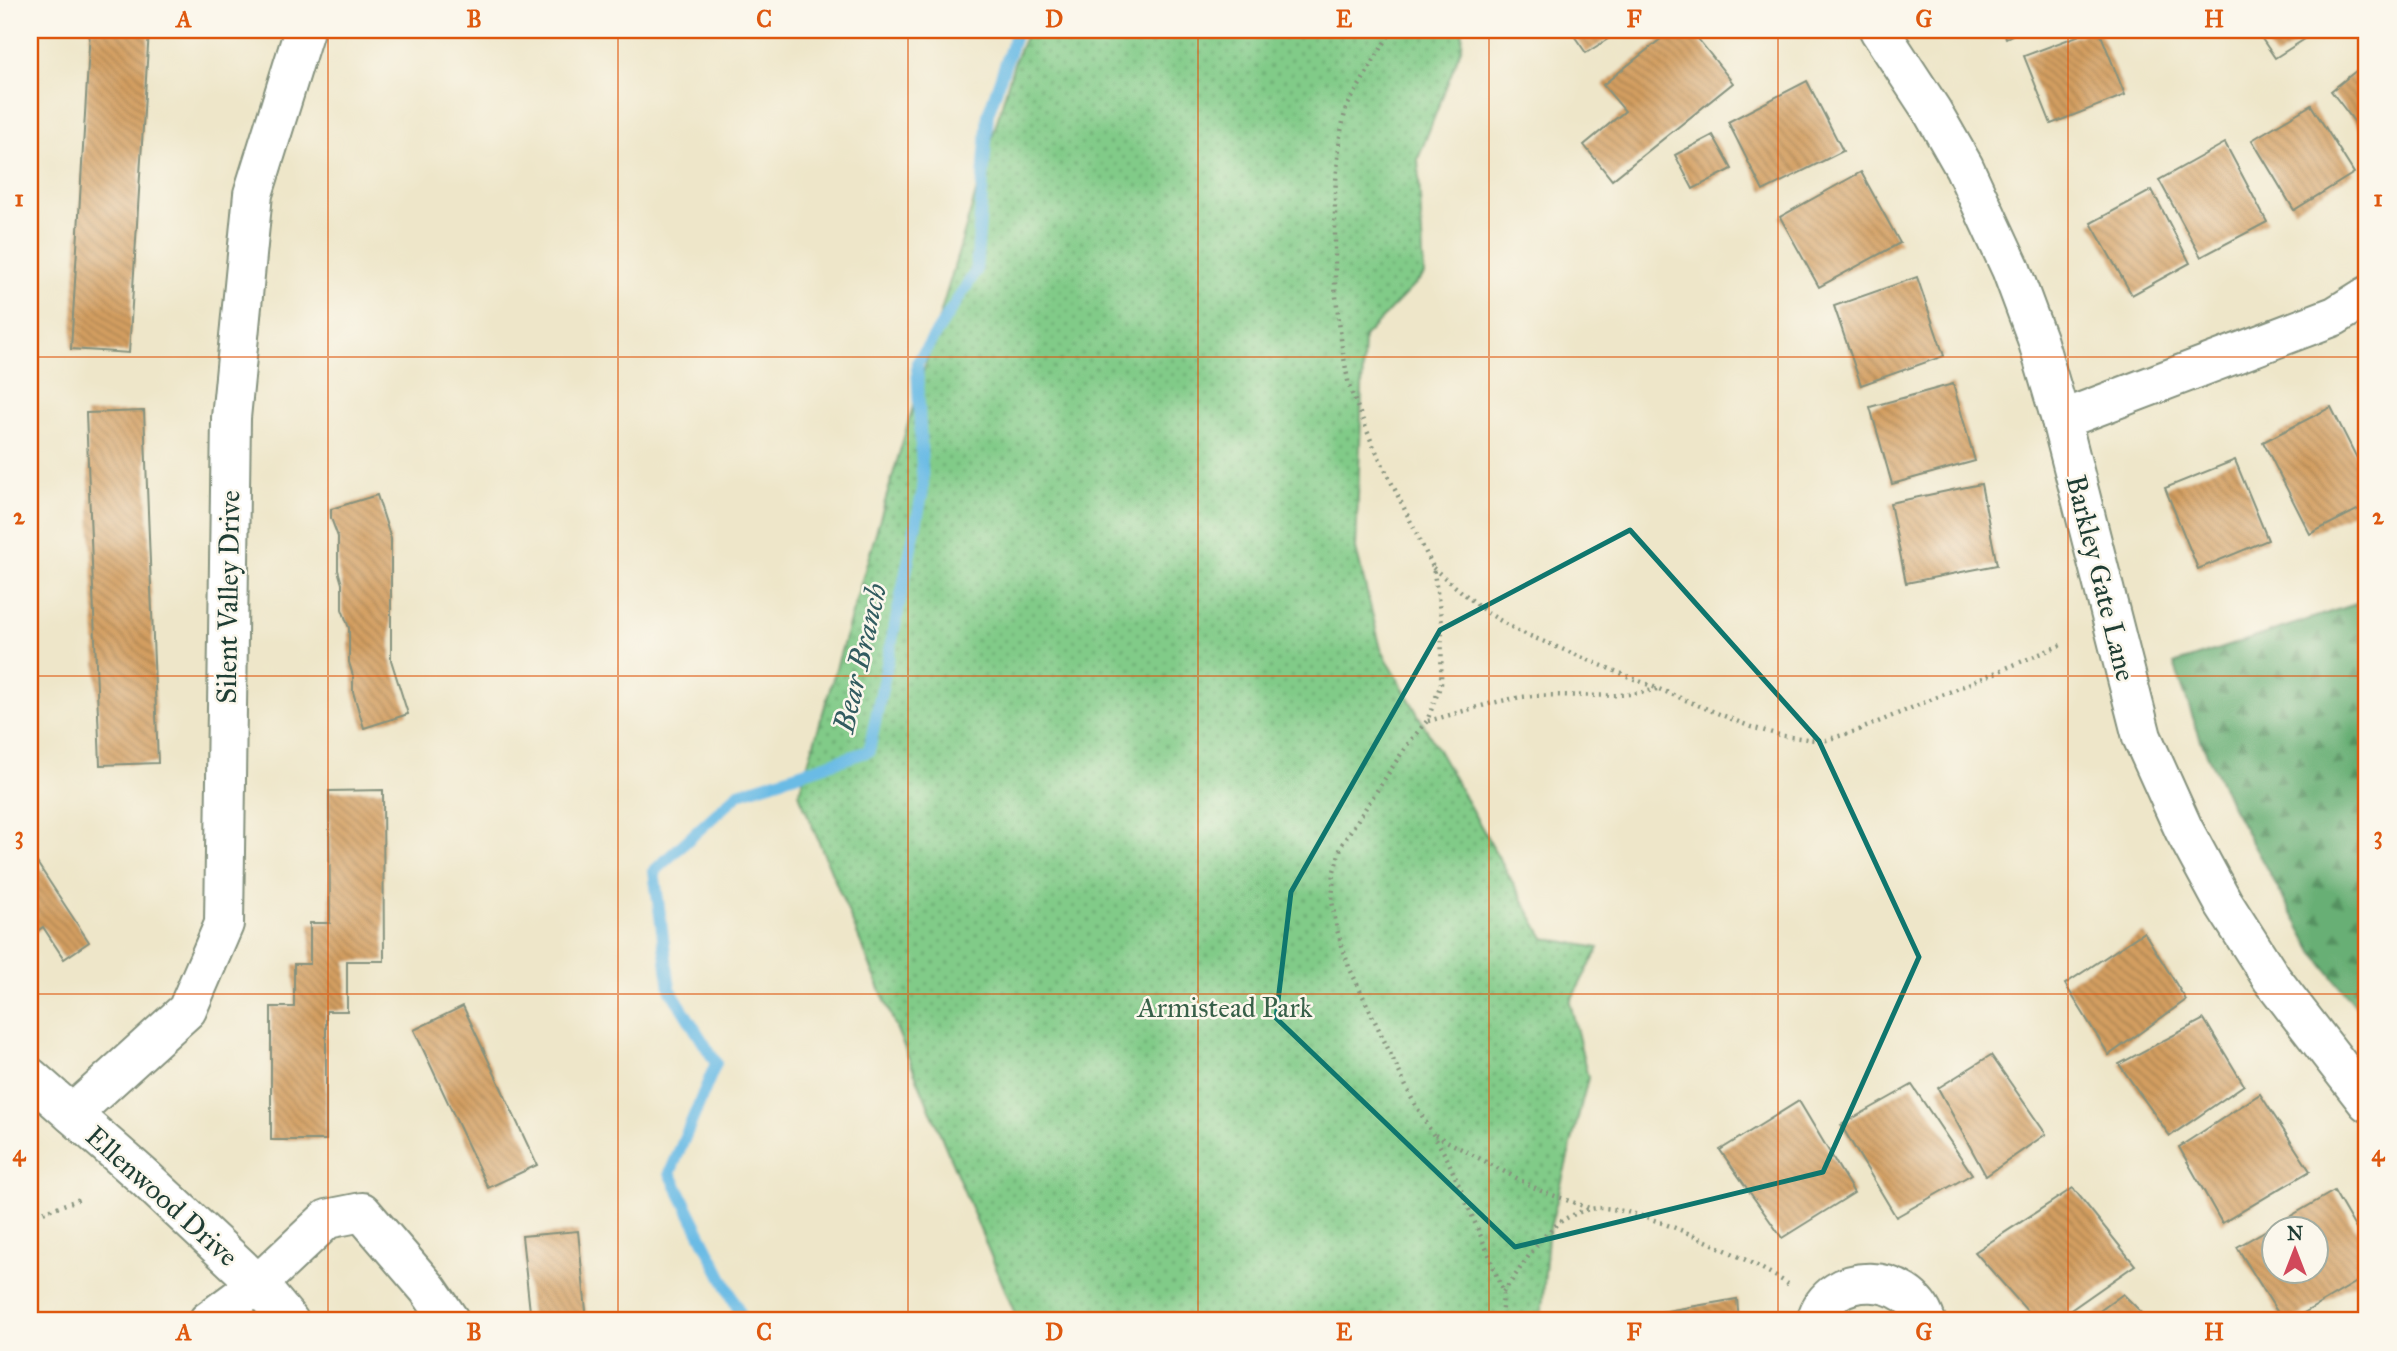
<svg xmlns="http://www.w3.org/2000/svg" width="2397" height="1351" font-family="'IM FELL Great Primer',serif">
<defs>
<pattern id="forest-firs" width="22" height="20" patternUnits="userSpaceOnUse" patternTransform="scale(1.75)"><rect width="22" height="20" fill="#68af74"/><path d="M5 1l3.5 6h-7zM16 11l3.5 6h-7z" fill="#559060"/></pattern>
<pattern id="park-dots" width="8" height="8" patternUnits="userSpaceOnUse" patternTransform="scale(1.75)"><rect width="8" height="8" fill="#81cb88"/><path d="M2 2h.1M6 6h.1" fill="none" stroke="#69a670" stroke-width="1.8" stroke-linecap="round"/></pattern>
<pattern id="building-back-hatch" width="6" height="6" patternUnits="userSpaceOnUse" patternTransform="scale(1.75)"><rect width="6" height="6" fill="#d39e60"/><path d="M-1 5l2 2M0 0l6 6M5-1l2 2" fill="none" stroke="#ab8250"/></pattern>
</defs>
<rect width="100%" height="100%" fill="#fbf7ec"/>
<filter id="ink" filterUnits="userSpaceOnUse"><feTurbulence type="fractalNoise" baseFrequency=".0143" numOctaves="2"/><feDisplacementMap in="SourceGraphic" scale="14" xChannelSelector="R" yChannelSelector="G"/><feConvolveMatrix kernelMatrix="1 2 1 2 8 2 1 2 1" color-interpolation-filters="sRGB"/></filter>
<filter id="wash" filterUnits="userSpaceOnUse"><feTurbulence type="fractalNoise" baseFrequency=".00686" numOctaves="4" result="noise"/><feDisplacementMap in="SourceGraphic" scale="28" xChannelSelector="R" yChannelSelector="G"/><feGaussianBlur stdDeviation="1.57" result="paint"/><feColorMatrix in="noise" values="0 0 0 0 0 0 0 0 0 0 0 0 0 0 0 0 0 1.4 0 .05"/><feComposite in="paint" operator="in"/></filter>
<g filter="url(#wash)">
<rect width="100%" height="100%" fill="#eee6c9"/>
<polygon fill="url(#forest-firs)" stroke="#447654" stroke-width="2" points="2367,600 2367,1021 2314,953 2232,807 2202,743 2174,664"/>
<polygon fill="url(#park-dots)" stroke="#50845e" stroke-width="2" points="1028,30 1463,30 1462,46 1418,159 1424,275 1364,337 1356,549 1381,649 1544,938 1599,948 1570,1002 1588,1078 1548,1236 1541,1321 1018,1321 799,794 1015,60"/>
<g fill="none" stroke-linecap="round" stroke-linejoin="round">
<polyline stroke="#6abbe5" stroke-width="12" points="744,1321 670,1173 716,1063 670,989 654,871 739,793 869,751 923,490 917,363 976,271 988,114 1017,30"/>
</g>
<g id="blocks">
<g fill="url(#building-back-hatch)" fill-rule="evenodd">
<polygon points="90,30 149,30 129,353 71,349"/>
<polygon points="1570,30 1622,30 1586,53"/>
<polygon points="1672,30 1691,30 1733,83 1612,180 1584,145 1625,111 1603,85"/>
<polygon points="2002,30 2022,30 2006,38"/>
<polygon points="2093,30 2099,30 2125,95 2051,124 2024,56"/>
<polygon points="2256,30 2319,30 2275,58"/>
<polygon points="2367,62 2367,138 2331,91"/>
<polygon points="1807,81 1843,151 1763,191 1728,122"/>
<polygon points="2311,105 2354,173 2294,210 2252,140"/>
<polygon points="1713,135 1732,169 1693,189 1675,155"/>
<polygon points="2225,143 2267,222 2201,257 2159,180"/>
<polygon points="1861,172 1900,243 1819,287 1780,217"/>
<polygon points="2152,190 2190,263 2132,295 2091,223"/>
<polygon points="1917,277 1944,356 1861,385 1834,306"/>
<polygon points="1953,384 1975,461 1892,484 1870,407"/>
<polygon points="2331,407 2367,478 2367,505 2310,534 2263,442"/>
<polygon points="144,411 158,763 100,765 86,413"/>
<polygon points="2235,460 2268,540 2198,569 2165,488"/>
<polygon points="1981,484 1997,565 1906,583 1890,503"/>
<polygon points="377,495 391,539 391,660 408,714 364,728 353,692 353,676 349,662 349,628 342,609 342,584 338,570 338,537 331,518 331,509"/>
<polygon points="383,790 384,961 347,961 347,1011 326,1011 326,1140 271,1140 271,1007 294,1007 294,964 310,964 310,923 330,923 329,791"/>
<polygon points="30,852 89,942 64,959 43,927 30,936"/>
<polygon points="2144,932 2186,1000 2109,1055 2065,984"/>
<polygon points="463,1006 537,1165 488,1188 414,1030"/>
<polygon points="2204,1019 2244,1085 2170,1136 2119,1064"/>
<polygon points="1991,1055 2046,1134 1986,1176 1938,1088"/>
<polygon points="1912,1085 1972,1174 1896,1217 1841,1125"/>
<polygon points="2260,1094 2310,1171 2222,1223 2179,1147"/>
<polygon points="1799,1101 1854,1193 1782,1238 1720,1150"/>
<polygon points="2073,1188 2135,1265 2055,1321 2036,1321 1975,1252"/>
<path d="M2334 1191 2367 1248V1276L2290 1321H2283L2237 1247ZM2274 1228H2316V1270H2274Z"/>
<polygon points="578,1231 587,1321 531,1321 522,1236"/>
<polygon points="2123,1294 2150,1321 2086,1321"/>
<polygon points="1737,1299 1739,1321 1638,1321 1637,1316"/>
</g>
</g>
</g>
<g filter="url(#ink)">
<use href="#blocks" fill-opacity="0" stroke="#86927e" stroke-width="2"/>
<g fill="none" stroke-linecap="round" stroke-linejoin="round">
<g stroke="#86927e" stroke-width="42">
<g id="street">
<polyline points="1879,30 1932,111 1964,167 2011,269 2037,339 2061,420 2142,737 2184,830 2224,904 2272,979 2367,1102"/>
<polyline points="2061,420 2335,316 2367,296"/>
<polyline points="72,1114 187,1010 224,924 231,418 253,194 304,30"/>
<polyline points="208,1321 258,1284 327,1219 362,1212 428,1289 450,1321"/>
<path d="M1816 1321C1830 1268 1910 1272 1926 1321"/>
</g>
</g>
<g stroke="#86927e" stroke-width="42">
<polyline id="secondary" points="30,1077 146,1179 258,1284 289,1321"/>
</g>
<g stroke="#86927e" stroke-width="4.5" stroke-dasharray="2 5" stroke-linecap="butt">
<polyline points="1392,30 1346,108 1340,136 1335,192 1335,288 1342,347 1349,386 1372,443 1433,567 1442,623 1441,684 1427,721 1407,745 1342,844 1334,871 1332,901 1337,930 1349,967 1412,1099 1447,1158 1489,1255 1503,1293 1501,1321"/>
<polyline points="1433,568 1486,612 1518,631 1751,727 1783,736 1823,741 1859,730 2061,645"/>
<path d="M1428 721C1459 713 1490 702 1522 697 1567 692 1613 701 1657 689"/>
<polyline points="1435,1135 1541,1191 1592,1209"/>
<polyline points="37,1214 83,1198"/>
<path d="M1503 1292C1520 1271 1541 1232 1565 1219 1575 1213 1589 1208 1600 1208 1644 1208 1750 1259 1788 1284"/>
</g>
<use href="#street" stroke="#fff" stroke-width="38"/>
<use href="#secondary" stroke="#fff" stroke-width="38"/>
</g>
</g>
<path fill="none" stroke="#0f766e" stroke-width="5" stroke-linejoin="round" d="M1630 530 1819 741 1919 957 1823 1172 1515 1247 1276 1018 1291 892 1440 630Z"/>
<path fill="none" stroke="#de580e" stroke-width="2" stroke-opacity="0.55" d="M328 30V1321M618 30V1321M908 30V1321M1198 30V1321M1489 30V1321M1778 30V1321M2068 30V1321M30 357H2367M30 676H2367M30 994H2367"/>
<g text-anchor="middle" dominant-baseline="central" stroke-width="5" stroke-linejoin="round" paint-order="stroke">
<g font-size="28" fill="#1f3d34" stroke="#fbf7ec">
<text transform="translate(2101 578) rotate(76)">Barkley Gate Lane</text>
<text transform="translate(228 597) rotate(-89)">Silent Valley Drive</text>
<text transform="translate(162 1196) rotate(42)">Ellenwood Drive</text>
</g>
<g font-size="28" fill="#386049" stroke="#fbf7ec">
<text x="1225" y="1007">Armistead Park</text>
</g>
<g font-size="30" font-style="italic" fill="#325c60" stroke="#fbf7ec">
<text transform="translate(860 658) rotate(-77)">Bear Branch</text>
</g>
</g>
<rect width="2397" height="1351" fill="none" stroke="#fbf7ec" stroke-width="77"/>
<g transform="translate(2295 1250)"><circle r="33" fill="#fbf7ec" stroke="#a3ada2" stroke-width="2"/>
<path d="M0-5L12 26L0 18L-12 26Z" fill="#d1495b"/>
<text y="-10" font-size="19" font-weight="bold" text-anchor="middle" fill="#1f3d34">N</text>
</g>
<rect x="38" y="38" width="2320" height="1274" fill="none" stroke="#de580e" stroke-width="2.5"/>
<g font-size="23" text-anchor="middle" font-weight="bold" fill="#de580e">
<text x="184" y="27">A</text>
<text x="474" y="27">B</text>
<text x="764" y="27">C</text>
<text x="1054" y="27">D</text>
<text x="1344" y="27">E</text>
<text x="1634" y="27">F</text>
<text x="1924" y="27">G</text>
<text x="2214" y="27">H</text>
<text x="19" y="206">1</text>
<text x="2378" y="206">1</text>
<text x="19" y="524">2</text>
<text x="2378" y="524">2</text>
<text x="19" y="843">3</text>
<text x="2378" y="843">3</text>
<text x="19" y="1161">4</text>
<text x="2378" y="1161">4</text>
<text x="184" y="1340">A</text>
<text x="474" y="1340">B</text>
<text x="764" y="1340">C</text>
<text x="1054" y="1340">D</text>
<text x="1344" y="1340">E</text>
<text x="1634" y="1340">F</text>
<text x="1924" y="1340">G</text>
<text x="2214" y="1340">H</text>
</g>
</svg>
